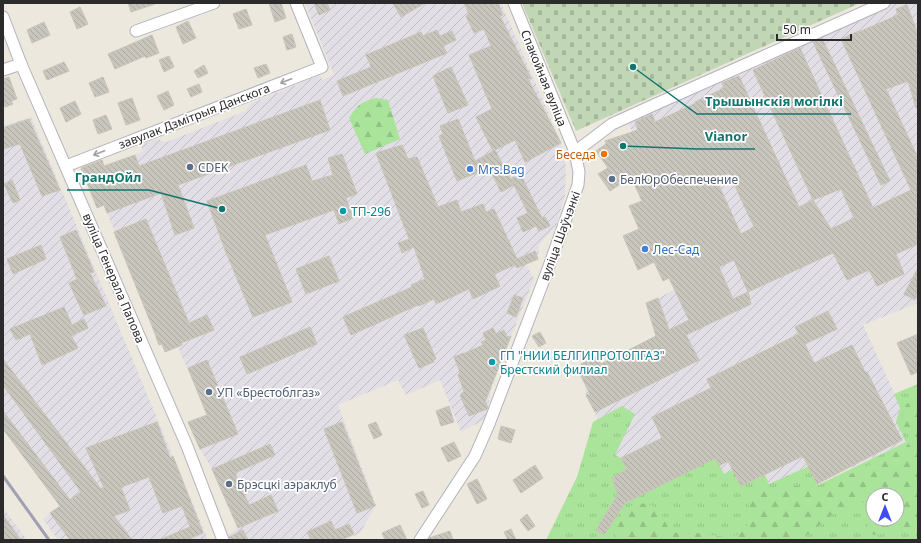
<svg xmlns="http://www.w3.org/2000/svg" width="921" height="543" font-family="'Noto Sans',sans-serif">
<defs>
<pattern id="industrial-furrows" width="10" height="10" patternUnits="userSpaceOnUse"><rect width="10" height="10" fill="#e1dee5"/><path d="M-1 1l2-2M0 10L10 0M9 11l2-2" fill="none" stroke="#c1bfc5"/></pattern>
<pattern id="grass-tufts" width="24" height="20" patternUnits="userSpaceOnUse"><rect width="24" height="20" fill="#aae39a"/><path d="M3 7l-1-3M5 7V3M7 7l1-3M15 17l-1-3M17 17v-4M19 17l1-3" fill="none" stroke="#92c385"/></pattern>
<pattern id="forest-firs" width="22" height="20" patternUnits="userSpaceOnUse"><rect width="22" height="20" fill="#aae39a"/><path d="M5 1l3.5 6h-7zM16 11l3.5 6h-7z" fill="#92c385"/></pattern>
<pattern id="cemetery-stones" width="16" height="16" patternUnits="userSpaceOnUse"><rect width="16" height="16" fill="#c1d6b5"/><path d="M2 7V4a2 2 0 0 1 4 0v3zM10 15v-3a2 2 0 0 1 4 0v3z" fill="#a6b89c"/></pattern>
<pattern id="building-back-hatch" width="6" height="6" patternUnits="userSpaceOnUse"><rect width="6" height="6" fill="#c8c5bd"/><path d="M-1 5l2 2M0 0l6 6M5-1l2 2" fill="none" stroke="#aca9a3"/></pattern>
</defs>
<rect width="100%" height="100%" fill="#ede8dd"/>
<g fill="url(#industrial-furrows)">
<polygon points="305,3 501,3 561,143 566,167 565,195 556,226 539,245 538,259 526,264 534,279 492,384 486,419 461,432 440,380 406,395 398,380 338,405 376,505 360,533 345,540 230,540 228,535 238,528 212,469 200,449 188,422 207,415 178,347 165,352 107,213 104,205 104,166 143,152 141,145 157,139 166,142 246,111 250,104 320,75 322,80 334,75"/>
<polygon points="893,3 918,3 918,303 863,325 899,403 908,441 817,484 809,466 769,484 765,475 741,486 733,470 724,475 716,458 625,503 604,535 596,530 615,485 595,412 586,395 585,384 580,374 581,364 597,356 601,364 654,337 656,335 646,303 658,298 682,286 625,164 643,155 628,122"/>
<polygon points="31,117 208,540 58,540 43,519 60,506 3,429 3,126"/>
<polygon points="3,508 27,540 3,540"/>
</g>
<path fill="url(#grass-tufts)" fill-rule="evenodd" d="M918 384V540H546L577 477 593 422 622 406 635 414 615 455 621 458 627 469 612 478 618 493 596 530 625 503 716 458 724 474 733 470 741 486 765 475 769 484 809 466 818 485 906 442 896 422 900 408 894 394ZM873 495H897V519H873Z"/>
<g fill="url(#forest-firs)">
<path d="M376 98 388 100 400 139 365 154 349 118C357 105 361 102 376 98Z"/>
<path d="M918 396V536C913 534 907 532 902 531 890 530 876 539 866 532 867 516 886 519 897 519V495H873V504C866 501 859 502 852 505 844 508 837 511 829 517 819 524 809 537 796 540H618C614 533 615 527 619 520 622 516 624 511 628 508 637 500 654 503 661 513 666 521 666 530 677 533 683 535 689 533 695 533 709 533 724 540 737 535 741 533 744 531 746 527 748 523 750 518 750 513 750 503 743 494 755 489 759 487 765 489 769 489 776 488 781 486 787 485 797 485 805 489 815 488 818 488 823 487 826 486L904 448C907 446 909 444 909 440 910 436 907 432 905 428 899 412 903 404 918 396Z"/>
</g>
<polygon fill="url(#cemetery-stones)" points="522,3 860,3 576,131"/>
<g fill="url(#building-back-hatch)" stroke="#c8c4b7" fill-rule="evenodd">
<polygon points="128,3 155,3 155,4 131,12"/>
<polygon points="269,3 281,3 286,18 275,22"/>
<polygon points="314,3 327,3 330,10 319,15"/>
<polygon points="393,3 425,3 401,17"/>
<polygon points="464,3 498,3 503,15 500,16 531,78 528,79 561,143 525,162 515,140 495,150 514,185 501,192 489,168 457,181 439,136 443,134 440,126 458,119 475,161 493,151 476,117 492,109 469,55 491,46 484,29 474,33 466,16 469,14"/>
<path d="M907 5 918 34V108H916L908 81 886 89 918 158V244L896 254 904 274 877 286 869 270 847 280 833 253 748 292 751 304 686 335 699 360 595 412 586 395 590 394 580 374 585 372 581 364 597 356 601 364 656 336 646 303 658 298 669 330 689 320 669 278 663 281 654 262 638 270 623 236 639 229 629 206 642 201 631 177 610 191 598 174 608 168 596 151 606 144 605 141 638 130 635 122 652 114 655 122 696 103 695 102 724 88 722 83 739 76 799 207 813 200 753 70 800 48 873 208 911 190 841 39 859 31V32L898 15 896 9ZM729 173 754 227 741 234 716 179ZM841 189 854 218 831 229 813 200ZM734 260 748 292 733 299 719 267Z"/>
<polygon points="80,7 88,24 77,29 70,12"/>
<polygon points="246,9 252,25 239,29 233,14"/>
<polygon points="188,21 196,38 183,44 176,27"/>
<polygon points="44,22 50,35 32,43 27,30"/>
<polygon points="437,30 440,36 452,31 456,40 443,46 447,53 343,96 337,81 371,67 366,55 421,32 423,36"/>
<polygon points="292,34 296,47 287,50 283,37"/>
<polygon points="152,35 159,53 146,58 145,56 115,69 108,54"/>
<polygon points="822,38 890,181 881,185 813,42"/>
<polygon points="169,56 174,67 164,72 159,60"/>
<polygon points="64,62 69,71 47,80 43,71"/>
<polygon points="266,64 270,73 258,78 254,68"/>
<polygon points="204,65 208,73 198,78 194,71"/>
<polygon points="451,67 468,105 448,113 433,76"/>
<polygon points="9,77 17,99 11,101 13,104 5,107 3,103 3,79"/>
<polygon points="103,77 109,92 95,97 89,83"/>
<polygon points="199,84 202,92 191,97 187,89"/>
<polygon points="168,91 174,105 164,110 157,96"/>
<polygon points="132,98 140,120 126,125 118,103"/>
<polygon points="320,100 330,130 178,185 194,228 175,235 161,193 107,213 104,205 97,208 81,168 102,160 104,166 135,155 139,166"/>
<polygon points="75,101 81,114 66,122 60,108"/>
<polygon points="106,115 112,129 98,134 93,120"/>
<polygon points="29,119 60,190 42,196 20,144 3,149 3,128"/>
<polygon points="402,145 408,159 417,157 438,207 457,200 461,212 483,204 486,212 494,209 517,259 535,251 538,259 517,268 515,265 494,274 500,286 473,299 469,289 436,304 434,299 419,306 418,305 351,335 343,317 412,287 411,285 425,279 414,247 402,253 398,243 409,239 376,153"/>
<polygon points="342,154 357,194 346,198 353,218 339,224 334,210 265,235 292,302 253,317 225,250 207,201 306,165 312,181 333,175 328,158"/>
<polygon points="521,175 542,218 545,217 550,226 539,231 536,226 523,232 517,218 528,213 511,179"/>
<polygon points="12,180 20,200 13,203 4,184"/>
<polygon points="146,219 189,323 207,315 214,330 181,343 182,345 165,352 162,344 159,345 156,337 156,336 114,232"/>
<polygon points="76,230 94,272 90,273 106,306 84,315 69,283 77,279 60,237"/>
<polygon points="41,245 46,259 13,274 7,259"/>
<polygon points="329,256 339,281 306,294 296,269"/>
<polygon points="918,268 918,294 915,300 904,294"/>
<polygon points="514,295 523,298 516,317 507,313"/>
<polygon points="64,307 72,325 84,319 88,328 71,336 78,348 42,365 30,334 16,340 10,329"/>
<polygon points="828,311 837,329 805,344 814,363 852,345 865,372 867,372 902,440 817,484 803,456 741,486 728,461 719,466 716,458 625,503 604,535 596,530 618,494 612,478 627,469 621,458 662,438 652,417 711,388 707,379 799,334 795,327"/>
<polygon points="310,327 317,344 247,374 240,357"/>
<polygon points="423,328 436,359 433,360 434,362 419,368 404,335"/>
<polygon points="493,328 496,334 504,330 507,337 511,336 485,402 488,407 487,409 469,416 460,395 464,391 458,375 460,372 454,357 463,353 463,354 483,345 481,342 486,340 483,333"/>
<polygon points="540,332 546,343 539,347 532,336"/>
<polygon points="918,334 918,372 911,375 897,343"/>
<polygon points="3,359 101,489 104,488 86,448 157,422 170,458 173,456 203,533 187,540 159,540 190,527 182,506 163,513 149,477 121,487 130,510 114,516 132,540 70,540 50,513 60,506 3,429 3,411 70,500 81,492 3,385"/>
<polygon points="207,360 238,434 200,449 188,422 207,415 188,368"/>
<polygon points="449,406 454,422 441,426 436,411"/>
<polygon points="342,422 375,506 357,513 324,429"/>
<polygon points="376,422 382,435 374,439 368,425"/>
<polygon points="501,426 515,430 511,443 498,439"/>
<polygon points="454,442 461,456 448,462 441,448"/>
<polygon points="270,444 275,455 235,473 249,505 271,495 278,511 238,528 212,469"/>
<polygon points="535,465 543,478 521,493 513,480"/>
<polygon points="477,479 487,499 477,504 467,484"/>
<polygon points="423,491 429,505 422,508 415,494"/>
<polygon points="527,514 535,526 528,531 520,520"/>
<polygon points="3,515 21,540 3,540"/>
<polygon points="331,521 335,530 349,524 354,534 341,540 311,540 307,532"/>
<polygon points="400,525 407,540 385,540 382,533"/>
<polygon points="511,529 516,540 508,540 504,532"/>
<polygon points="243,530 248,540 230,540 229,537"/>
<polygon points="450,531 453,540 429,540 429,538"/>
</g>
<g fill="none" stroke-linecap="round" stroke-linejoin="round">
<g stroke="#b1b2be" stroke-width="13">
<g id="minor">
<polyline points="3,17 21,64 187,446 223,540"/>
<polyline points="136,31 214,3"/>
<polyline points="3,70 21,64"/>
<polyline points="575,152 612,124 656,104 884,3"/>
<polyline points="66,166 322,67 296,3"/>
<polyline points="420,540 475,456 489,424 548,269 578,185 579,172 575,152 514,3"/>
</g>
</g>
<use href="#minor" stroke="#fff" stroke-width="11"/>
<polyline stroke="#a0a0b5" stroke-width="3" points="3,476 49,540"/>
</g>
<defs><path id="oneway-shaft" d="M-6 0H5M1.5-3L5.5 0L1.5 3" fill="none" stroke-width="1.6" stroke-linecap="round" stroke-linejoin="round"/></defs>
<g stroke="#a0a0a0">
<use href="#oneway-shaft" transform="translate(286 81) rotate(159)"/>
<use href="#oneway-shaft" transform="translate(99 153) rotate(159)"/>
</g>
<circle fill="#e8710a" stroke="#fff" stroke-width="1.5" cx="604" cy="154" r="4"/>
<g fill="#5c6f8a" stroke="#fff" stroke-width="1.5">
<circle cx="190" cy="167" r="4"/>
<circle cx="612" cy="179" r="4"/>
<circle cx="209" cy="392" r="4"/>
<circle cx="229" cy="484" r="4"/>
</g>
<g fill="#3f7fe0" stroke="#fff" stroke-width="1.5">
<circle cx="470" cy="169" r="4"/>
<circle cx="645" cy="249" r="4"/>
</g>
<g fill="#0f9aa8" stroke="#fff" stroke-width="1.5">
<circle cx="343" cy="211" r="4"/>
<circle cx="492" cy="362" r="4"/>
</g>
<g text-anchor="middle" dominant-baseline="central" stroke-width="3.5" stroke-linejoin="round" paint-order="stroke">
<g font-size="12" fill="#2b2b2b" stroke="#fff">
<text transform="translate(544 78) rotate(68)">Спакойная вуліца</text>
<text transform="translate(194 116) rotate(-21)">завулак Дзмітрыя Данскога</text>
<text transform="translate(560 236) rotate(-70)">вуліца Шаўчэнкі</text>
<text transform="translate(114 278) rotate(67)">вуліца Генерала Папова</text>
</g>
<g font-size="12" fill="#c56008" stroke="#fff" text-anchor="end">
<text x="596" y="154">Беседа</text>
</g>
<g font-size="12" fill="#4e5e75" stroke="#fff" text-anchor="start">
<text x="198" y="167">CDEK</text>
<text x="620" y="179">БелЮрОбеспечение</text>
<text x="217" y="392">УП «Брестоблгаз»</text>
<text x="237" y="484">Брэсцкі аэраклуб</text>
</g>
<g font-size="12" fill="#366cbe" stroke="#fff" text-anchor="start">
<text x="478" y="169">Mrs.Bag</text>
<text x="653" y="249">Лес-Сад</text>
</g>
<g font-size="12" fill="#0d838f" stroke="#fff" text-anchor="start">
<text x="351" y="211">ТП-296</text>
<text x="500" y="355">ГП "НИИ БЕЛГИПРОТОПГАЗ"<tspan x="500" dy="14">Брестский филиал</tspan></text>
</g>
</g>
<path fill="none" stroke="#0f766e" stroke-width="1.5" d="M633 67L697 114H851M623 146L697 149H755M222 209L149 190H67"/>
<g fill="#0f766e" stroke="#fff" stroke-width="1.5">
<circle cx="633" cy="67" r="4"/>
<circle cx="623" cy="146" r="4"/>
<circle cx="222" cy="209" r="4"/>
</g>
<g font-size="13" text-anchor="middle" font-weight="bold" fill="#0f766e" stroke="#fff" stroke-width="3.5" stroke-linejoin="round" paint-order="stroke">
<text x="774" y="106">Трышынскія могілкі</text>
<text x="726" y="141">Vianor</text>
<text x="108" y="182">ГрандОйл</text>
</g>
<rect width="921" height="543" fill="none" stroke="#2b2b2b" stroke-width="8"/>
<g transform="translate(885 507)"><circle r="19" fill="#ffffff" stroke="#aaaaaa"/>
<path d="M0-3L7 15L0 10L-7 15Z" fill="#3f4bf8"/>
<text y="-6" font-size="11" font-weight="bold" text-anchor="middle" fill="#2b2b2b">С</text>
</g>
<path d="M777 34v6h74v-6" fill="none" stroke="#2b2b2b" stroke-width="2"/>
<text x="783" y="34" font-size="12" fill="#2b2b2b" stroke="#ffffff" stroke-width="3" paint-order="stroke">50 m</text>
</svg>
